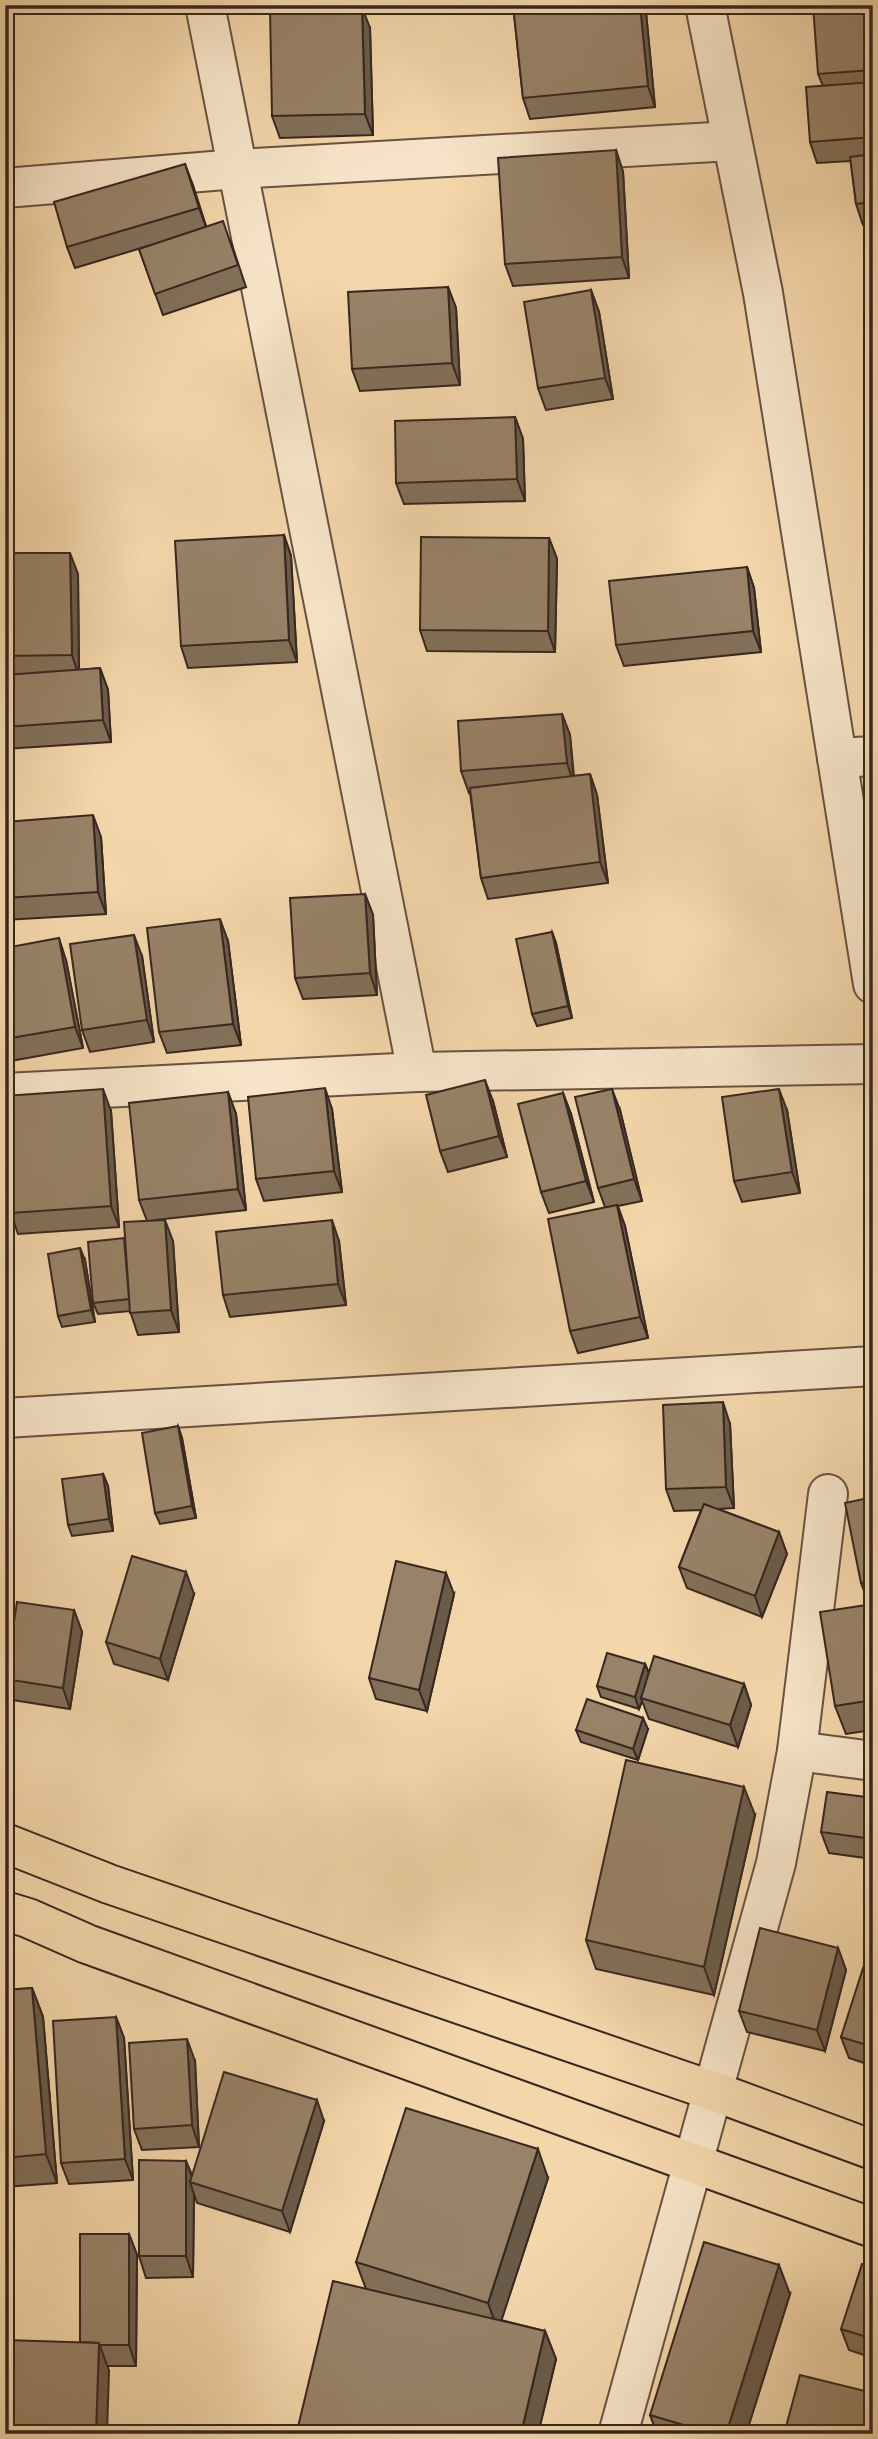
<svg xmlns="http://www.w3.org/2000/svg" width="878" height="2439" font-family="'EB Garamond',serif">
<rect width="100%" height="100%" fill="#f3d6aa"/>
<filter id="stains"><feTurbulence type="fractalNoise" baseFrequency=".00286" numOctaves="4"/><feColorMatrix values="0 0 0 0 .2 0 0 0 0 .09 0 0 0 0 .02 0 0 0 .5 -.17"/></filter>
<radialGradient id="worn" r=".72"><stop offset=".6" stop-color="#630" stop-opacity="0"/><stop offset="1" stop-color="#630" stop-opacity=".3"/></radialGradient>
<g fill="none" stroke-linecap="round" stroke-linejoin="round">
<g stroke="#655343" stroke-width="42">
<g id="minor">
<polyline points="705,5 763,293 873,984"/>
<polyline points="5,188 237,169 732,141"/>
<polyline points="837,758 873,756"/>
<polyline points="417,1072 873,1064"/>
<polyline points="5,1093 417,1072 205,5"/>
<polyline points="5,1418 873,1366"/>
<polyline points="797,1751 873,1761"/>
<polyline points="618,2434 776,1863 797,1751 828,1494"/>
</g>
</g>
<g stroke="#362721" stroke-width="42">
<g id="major">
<polyline points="5,1843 109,1884 713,2091 873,2150"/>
<polyline points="5,1911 28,1918 87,1944 873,2228"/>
</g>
</g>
<use href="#minor" stroke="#f7e4c8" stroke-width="38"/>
<use href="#major" stroke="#f3d6aa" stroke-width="38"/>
</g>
<g fill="#837059" stroke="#362721" stroke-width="2">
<polygon points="513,5 644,5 646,12 655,107 530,119 523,98"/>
<polygon points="873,5 873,224 863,225 856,204 851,161 817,163 810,142 823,86 818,74"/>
<polygon points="370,28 373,135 280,138 272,116"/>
<polygon points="616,150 623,172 629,278 513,286 505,264"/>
<polygon points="185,164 206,227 231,242 246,287 163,315 139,249 148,246 75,268 67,247"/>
<polygon points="448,287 456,308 460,385 360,391 352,369"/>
<polygon points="591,290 599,312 613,399 546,410 538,388"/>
<polygon points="515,417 523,439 525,501 404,504 396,483"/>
<polygon points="284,535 291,556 297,662 188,668 181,646"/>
<polygon points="549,538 557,559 555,652 427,651 420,630"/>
<polygon points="5,553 78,574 79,670 100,668 108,690 111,742 5,749"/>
<polygon points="747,567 754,588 761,652 624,666 616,645"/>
<polygon points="562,714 570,735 574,776 590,774 597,795 608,883 488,899 481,878 470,792 469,793 461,771"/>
<polygon points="5,822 101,837 106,914 5,920"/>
<polygon points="365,894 373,915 377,995 303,999 295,978"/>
<polygon points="552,932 556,943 572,1018 537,1026 532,1014"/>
<polygon points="228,941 241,1045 167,1053 159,1032"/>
<polygon points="5,948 66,960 83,1048 5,1062"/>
<polygon points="142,956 154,1042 90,1052 82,1030"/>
<polygon points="228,1092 236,1114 246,1210 155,1220 173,1241 179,1332 138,1335 130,1311 98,1314 93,1303 125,1242 147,1221 139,1200"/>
<polygon points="563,1093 571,1114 594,1202 549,1213 541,1192"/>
<polygon points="493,1101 507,1157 448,1172 440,1151"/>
<polygon points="332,1109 342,1192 264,1201 256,1179"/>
<polygon points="620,1110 642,1201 618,1206 625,1226 648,1338 578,1353 570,1331 605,1207 598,1188"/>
<polygon points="787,1110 800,1193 742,1202 734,1181"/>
<polygon points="111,1111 119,1227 18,1234 11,1213"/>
<polygon points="339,1241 346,1305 230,1317 223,1295"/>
<polygon points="85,1260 95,1322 62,1327 58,1316"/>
<polygon points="730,1424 734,1508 718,1509 779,1532 787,1554 762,1617 687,1588 679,1567 701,1510 674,1511 666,1489"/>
<polygon points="178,1426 182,1438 196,1518 160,1524 155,1513"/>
<polygon points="103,1474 108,1486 113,1531 72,1536 68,1525"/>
<polygon points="873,1497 873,1730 846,1734 835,1706 869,1604 861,1583"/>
<polygon points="194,1594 168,1680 114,1664 106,1642"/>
<polygon points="454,1594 427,1711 376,1699 369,1678"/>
<polygon points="74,1610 82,1632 70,1709 13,1700 5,1680 5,1676"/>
<polygon points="645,1664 649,1673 744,1684 751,1705 738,1747 649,1719 642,1701 639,1709 601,1697 597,1686"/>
<polygon points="648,1729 638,1760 581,1742 576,1730"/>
<polygon points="873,1798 873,1859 829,1853 821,1832"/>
<polygon points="755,1815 714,1995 596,1969 586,1940"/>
<polygon points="838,1948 846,1970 825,2051 747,2032 739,2011"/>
<polygon points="873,1964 873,2066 849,2058 841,2037"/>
<polygon points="32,1988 43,2017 57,2183 5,2187 5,1990"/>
<polygon points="116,2017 124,2038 133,2180 69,2184 61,2163"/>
<polygon points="195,2061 199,2147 142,2150 134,2129"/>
<polygon points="324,2121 290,2232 197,2203 194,2194 193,2277 146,2278 139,2256 186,2161 192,2175"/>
<polygon points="548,2178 501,2320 545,2331 556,2359 538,2434 301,2434 298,2427 366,2289 356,2262"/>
<polygon points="129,2234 137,2255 136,2366 107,2366 109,2371 80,2342"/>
<polygon points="873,2267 873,2358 849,2350 841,2329"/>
<polygon points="790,2294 746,2434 657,2434 650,2415"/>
</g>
<g fill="#6a5b49" stroke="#362721" stroke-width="2">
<polygon points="640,5 644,5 646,12 655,107 648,86"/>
<polygon points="362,7 370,28 373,135 365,114"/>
<polygon points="616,150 623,172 629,278 622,257"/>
<polygon points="185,164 193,185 207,229 199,208"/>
<polygon points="448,287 456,308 460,385 452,363"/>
<polygon points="591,290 599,312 613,399 605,378"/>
<polygon points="515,417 523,439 525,501 517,479"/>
<polygon points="284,535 291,556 297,662 289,640"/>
<polygon points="549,538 557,559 555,652 548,631"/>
<polygon points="70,553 78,574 79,676 72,655"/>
<polygon points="747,567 754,588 761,652 753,631"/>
<polygon points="100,668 108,690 111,742 103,720"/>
<polygon points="562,714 570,735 574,785 567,763"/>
<polygon points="590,774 597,795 608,883 600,862"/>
<polygon points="93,815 101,837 106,914 98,892"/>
<polygon points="365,894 373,915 377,995 370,973"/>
<polygon points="220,919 228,941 241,1045 233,1024"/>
<polygon points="552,932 556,943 572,1018 568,1006"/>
<polygon points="134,935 142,956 154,1042 147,1020"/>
<polygon points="59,938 66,960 83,1048 75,1027"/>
<polygon points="485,1080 493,1101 507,1157 499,1136"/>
<polygon points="325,1088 332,1109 342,1192 334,1171"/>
<polygon points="103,1089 111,1111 119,1227 111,1206"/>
<polygon points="612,1089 620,1110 642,1201 634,1179"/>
<polygon points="779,1089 787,1110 800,1193 792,1172"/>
<polygon points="228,1092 236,1114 246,1210 238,1189"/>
<polygon points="563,1093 571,1114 594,1202 586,1181"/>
<polygon points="617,1205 625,1226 648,1338 640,1317"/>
<polygon points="165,1220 173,1241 179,1332 171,1310"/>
<polygon points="332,1220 339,1241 346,1305 338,1284"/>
<polygon points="80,1248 85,1260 95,1322 91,1310"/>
<polygon points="723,1402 730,1424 734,1508 726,1487"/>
<polygon points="178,1426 182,1438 196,1518 192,1506"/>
<polygon points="103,1474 108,1486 113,1531 109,1519"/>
<polygon points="779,1532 787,1554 762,1617 755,1596"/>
<polygon points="186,1572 194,1594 168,1680 160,1659"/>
<polygon points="446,1573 454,1594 427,1711 419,1690"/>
<polygon points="74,1610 82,1632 70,1709 63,1688"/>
<polygon points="645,1664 650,1676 641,1698 642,1701 639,1709 635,1697"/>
<polygon points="744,1684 751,1705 738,1747 730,1725"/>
<polygon points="643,1718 648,1729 638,1760 633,1749"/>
<polygon points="744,1787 755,1815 714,1995 704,1967"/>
<polygon points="838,1948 846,1970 825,2051 817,2030"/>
<polygon points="32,1988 43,2017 57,2183 46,2154"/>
<polygon points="116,2017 124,2038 133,2180 125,2159"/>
<polygon points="187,2039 195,2061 199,2147 192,2125"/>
<polygon points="317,2100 324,2121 290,2232 282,2211"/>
<polygon points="538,2149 548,2178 498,2331 488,2303"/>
<polygon points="186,2161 194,2183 190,2182 194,2194 193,2277 186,2256"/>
<polygon points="129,2234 137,2255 136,2366 129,2345"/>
<polygon points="779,2265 790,2294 746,2434 726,2434"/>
<polygon points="545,2331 556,2359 538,2434 521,2434"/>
<polygon points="99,2343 109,2371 107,2434 96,2434"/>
</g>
<g fill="#988268" stroke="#362721" stroke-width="2">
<polygon points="513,5 640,5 648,86 523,98"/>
<polygon points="813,5 873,5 873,70 818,74"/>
<polygon points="362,7 365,114 272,116 270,9"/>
<polygon points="873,82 873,137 810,142 806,87"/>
<polygon points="616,150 622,257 505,264 498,158"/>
<polygon points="873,154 873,202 856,204 850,157"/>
<polygon points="185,164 199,208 67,247 54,202"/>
<polygon points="223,221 238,265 155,294 139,249"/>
<polygon points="448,287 452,363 352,369 348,292"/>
<polygon points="591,290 605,378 538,388 524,302"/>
<polygon points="515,417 517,479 396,483 395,421"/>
<polygon points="284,535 289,640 181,646 175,541"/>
<polygon points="421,537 549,538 548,631 420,630"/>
<polygon points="5,553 70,553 72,655 5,656"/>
<polygon points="747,567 753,631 616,645 609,581"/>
<polygon points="100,668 103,720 5,727 5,675"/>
<polygon points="562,714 567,763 461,771 458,721"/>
<polygon points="590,774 600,862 481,878 470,788"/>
<polygon points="93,815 98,892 5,898 5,822"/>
<polygon points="365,894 370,973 295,978 290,898"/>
<polygon points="220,919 233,1024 159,1032 147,928"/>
<polygon points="552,932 568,1006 532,1014 516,939"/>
<polygon points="134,935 147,1020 82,1030 70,944"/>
<polygon points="59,938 75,1027 5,1039 5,948"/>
<polygon points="485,1080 499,1136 440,1151 426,1095"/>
<polygon points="325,1088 334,1171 256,1179 248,1097"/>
<polygon points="103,1089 111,1206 11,1213 5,1134 5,1096"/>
<polygon points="612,1089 634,1179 598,1188 575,1097"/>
<polygon points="779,1089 792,1172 734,1181 722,1097"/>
<polygon points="228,1092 238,1189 139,1200 129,1103"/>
<polygon points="563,1093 586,1181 541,1192 518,1104"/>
<polygon points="617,1205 640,1317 570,1331 548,1219"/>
<polygon points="165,1220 171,1310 130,1313 124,1222"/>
<polygon points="332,1220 338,1284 223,1295 216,1232"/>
<polygon points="124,1238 129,1299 93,1303 88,1242"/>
<polygon points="80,1248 91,1310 58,1316 48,1254"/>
<polygon points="723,1402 726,1487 666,1489 663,1405"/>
<polygon points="178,1426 192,1506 155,1513 142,1433"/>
<polygon points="103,1474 109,1519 68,1525 62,1479"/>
<polygon points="873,1497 873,1581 861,1583 845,1503"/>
<polygon points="704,1504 779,1532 755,1596 679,1567"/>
<polygon points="132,1556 186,1572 160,1659 106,1642"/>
<polygon points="396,1561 446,1573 419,1690 369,1678"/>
<polygon points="17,1602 74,1610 63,1688 5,1679"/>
<polygon points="873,1604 873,1700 835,1706 820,1612"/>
<polygon points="607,1653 645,1664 635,1697 597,1686"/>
<polygon points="654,1656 744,1684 730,1725 641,1698"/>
<polygon points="587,1699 643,1718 633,1749 576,1730"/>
<polygon points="626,1760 744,1787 704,1967 586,1940"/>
<polygon points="827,1792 873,1798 873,1839 821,1832"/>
<polygon points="760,1928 838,1948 817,2030 739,2011"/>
<polygon points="865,1962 873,1964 873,2047 841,2037"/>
<polygon points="32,1988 46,2154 5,2158 5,1990"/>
<polygon points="116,2017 125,2159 61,2163 53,2021"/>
<polygon points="187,2039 192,2125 134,2129 129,2043"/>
<polygon points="224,2072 317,2100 282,2211 190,2182"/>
<polygon points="406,2108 538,2149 488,2303 356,2262"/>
<polygon points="139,2160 186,2161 186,2256 139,2256"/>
<polygon points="80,2234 129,2234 129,2345 99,2345 99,2343 80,2342"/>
<polygon points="704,2242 779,2265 726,2434 714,2434 650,2415"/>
<polygon points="862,2264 873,2267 873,2339 841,2329"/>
<polygon points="333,2281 545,2331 521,2434 329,2434 298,2427"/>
<polygon points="5,2340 99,2343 96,2434 5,2434"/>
<polygon points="800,2375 873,2393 873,2434 784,2434"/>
</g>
<rect width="878" height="2439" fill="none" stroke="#f3d6aa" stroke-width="28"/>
<rect x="7" y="7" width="864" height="2425" fill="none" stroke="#362721" stroke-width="3.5"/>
<rect x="14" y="14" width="850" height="2411" fill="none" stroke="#362721" stroke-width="2"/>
<rect width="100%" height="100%" filter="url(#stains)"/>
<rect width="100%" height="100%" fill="url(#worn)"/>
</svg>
